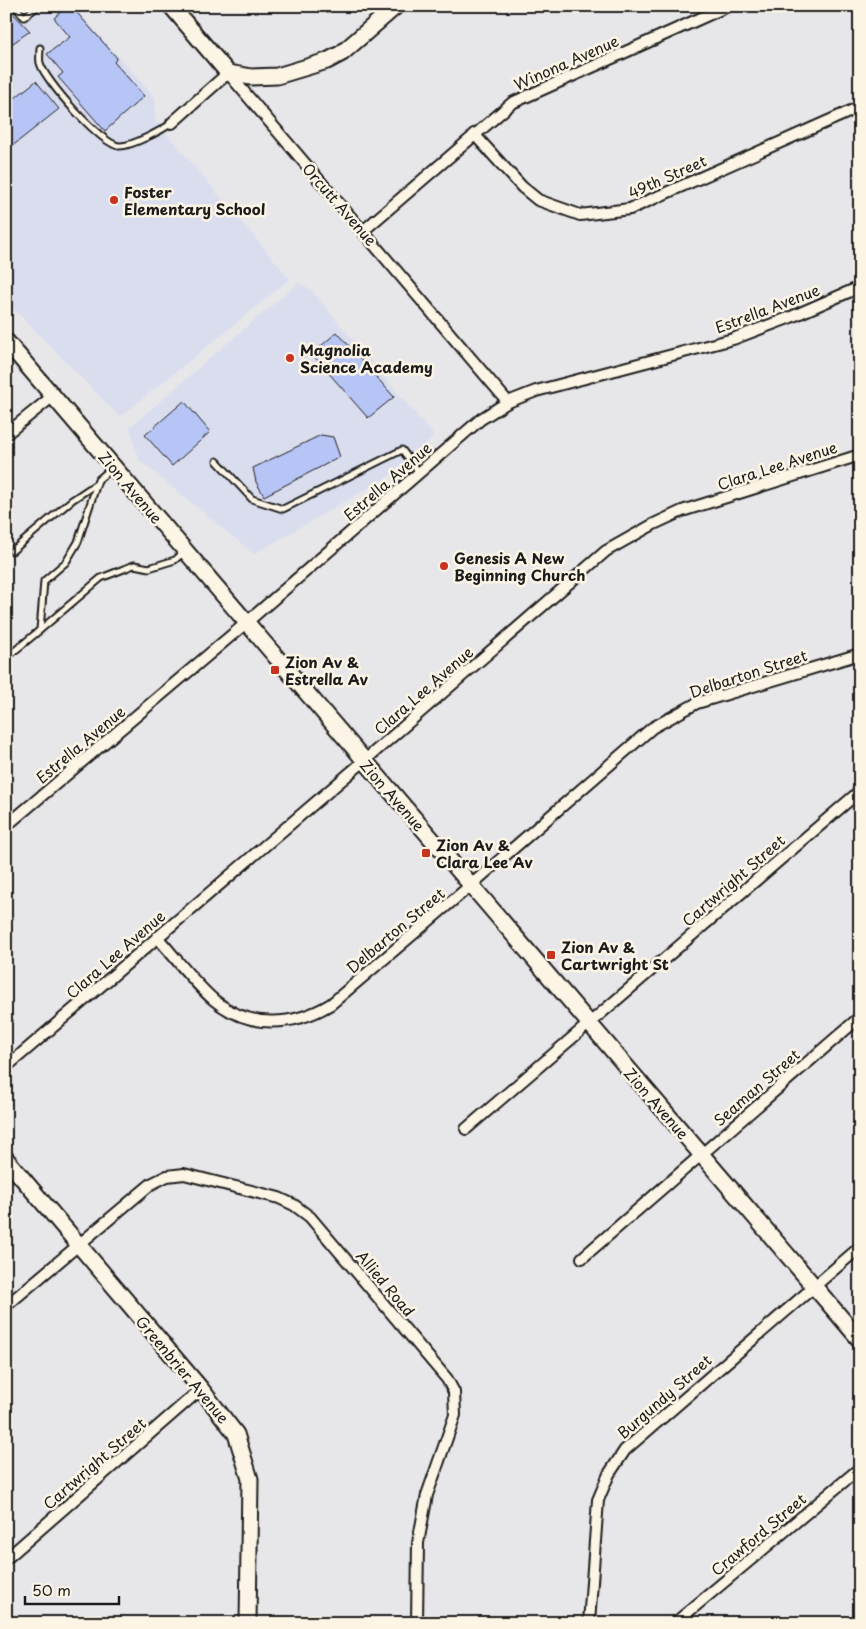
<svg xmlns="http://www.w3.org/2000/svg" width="866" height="1629" font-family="'Playpen Sans',sans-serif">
<rect width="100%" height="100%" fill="#e7e7ea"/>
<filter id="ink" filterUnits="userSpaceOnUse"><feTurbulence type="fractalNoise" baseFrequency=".02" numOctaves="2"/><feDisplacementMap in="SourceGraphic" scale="10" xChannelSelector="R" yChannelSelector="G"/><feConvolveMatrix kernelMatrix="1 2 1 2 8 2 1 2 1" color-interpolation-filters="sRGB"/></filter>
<g filter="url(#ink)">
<g fill="#d9ddee">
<polygon points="6,6 73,6 155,98 155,120 290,279 120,417 6,301"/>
<polygon points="298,283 310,289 434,436 396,472 254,554 139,460 130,427"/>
</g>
<g fill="#b7c5f6" stroke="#1c1c1c">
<polygon points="6,6 30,31 6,48"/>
<polygon points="67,6 71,6 117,58 114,62 144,96 105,131 58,77 63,73 47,54 70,37 54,18"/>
<polygon points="36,81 59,109 11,147 6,140 6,105"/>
<polygon points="337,332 394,397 368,418 312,354"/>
<polygon points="184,401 210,432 172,466 145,435"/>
<polygon points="321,435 333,437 340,457 264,496 256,482 253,468"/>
</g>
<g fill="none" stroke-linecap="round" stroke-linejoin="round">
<g stroke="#1c1c1c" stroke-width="9">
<g id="lane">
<polyline points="15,6 24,17 38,6"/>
<path d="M40 48C40 52 39 59 40 63 45 81 101 144 119 146 131 147 162 130 172 123"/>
<polyline points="217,461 252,499 283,509 402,450 419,472"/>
<polyline points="113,467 98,480 78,542 66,562 44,581 40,630 101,578 134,565 149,568 175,560 184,552"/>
<polyline points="12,551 72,500 96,484"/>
<polyline points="6,658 40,630"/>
</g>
</g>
<g stroke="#1c1c1c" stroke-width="14">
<g id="street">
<polyline points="172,123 228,73 508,402"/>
<polyline points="474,134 522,187 538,200 580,215 630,209 860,107"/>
<polyline points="363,231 512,103 728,6"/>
<polyline points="6,434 53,396"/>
<polyline points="6,826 246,623 481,419 508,402 536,391 733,339 791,317 860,287"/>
<path d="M157 937C176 958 193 982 214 1000 249 1029 293 1027 331 1004L471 885 652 728 697 703 860 654"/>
<polyline points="6,1067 364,761 606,551 654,524 682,511 860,455"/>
<polyline points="466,1129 860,791"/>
<polyline points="582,1258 860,1017"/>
<polyline points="6,1306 151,1184 167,1176 184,1174 279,1198 294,1205 310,1217 447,1379 454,1392 455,1415 427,1495 418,1543 417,1623"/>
<polyline points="6,1559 201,1389"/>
<polyline points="589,1623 598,1500 609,1474 625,1450 860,1247"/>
<polyline points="675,1623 860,1468"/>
</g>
</g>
<g stroke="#1c1c1c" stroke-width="19">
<g id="secondary">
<polyline points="171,6 228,73 251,77 277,76 327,61 342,53 396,6"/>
<polyline points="6,341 860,1340"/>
<polyline points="6,1159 201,1389 236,1434 250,1479 248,1623"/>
</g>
</g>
<use href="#lane" stroke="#fcf5e5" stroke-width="5"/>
<use href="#street" stroke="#fcf5e5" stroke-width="10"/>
<use href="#secondary" stroke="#fcf5e5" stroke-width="15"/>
</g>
</g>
<g fill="#c8321e" stroke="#fcf5e5" stroke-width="2">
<circle cx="114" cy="200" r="5"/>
<circle cx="290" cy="358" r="5"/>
<circle cx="444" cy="566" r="5"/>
<rect x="270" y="665" width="10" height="10" rx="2.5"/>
<rect x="421" y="848" width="10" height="10" rx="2.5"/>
<rect x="546" y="950" width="10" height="10" rx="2.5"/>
</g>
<g text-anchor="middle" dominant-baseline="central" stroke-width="5" stroke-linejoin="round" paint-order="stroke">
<g font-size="15" fill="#1c1c1c" stroke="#fcf5e5">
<text transform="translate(566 62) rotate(-24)">Winona Avenue</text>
<text transform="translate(667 176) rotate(-24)">49th Street</text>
<text transform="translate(340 204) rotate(49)">Orcutt Avenue</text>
<text transform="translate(767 308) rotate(-21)">Estrella Avenue</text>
<text transform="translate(777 465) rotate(-18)">Clara Lee Avenue</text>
<text transform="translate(387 481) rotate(-41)">Estrella Avenue</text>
<text transform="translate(131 487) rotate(50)">Zion Avenue</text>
<text transform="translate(748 673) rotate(-18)">Delbarton Street</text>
<text transform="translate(423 690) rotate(-41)">Clara Lee Avenue</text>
<text transform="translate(80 744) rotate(-40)">Estrella Avenue</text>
<text transform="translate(393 795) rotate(49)">Zion Avenue</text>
<text transform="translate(733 880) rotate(-41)">Cartwright Street</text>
<text transform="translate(395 930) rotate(-40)">Delbarton Street</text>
<text transform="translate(115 954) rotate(-41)">Clara Lee Avenue</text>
<text transform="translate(756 1087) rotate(-41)">Seaman Street</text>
<text transform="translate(657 1103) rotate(49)">Zion Avenue</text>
<text transform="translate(386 1283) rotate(50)">Allied Road</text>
<text transform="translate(183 1369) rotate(50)">Greenbrier Avenue</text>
<text transform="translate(664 1396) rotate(-41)">Burgundy Street</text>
<text transform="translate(94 1463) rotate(-41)">Cartwright Street</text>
<text transform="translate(758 1534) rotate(-40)">Crawford Street</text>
</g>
<g font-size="15" font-weight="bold" fill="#1c1c1c" stroke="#fcf5e5" text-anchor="start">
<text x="124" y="191">Foster<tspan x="124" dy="17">Elementary School</tspan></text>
<text x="300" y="349">Magnolia<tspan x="300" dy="17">Science Academy</tspan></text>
<text x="454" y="557">Genesis A New<tspan x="454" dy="17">Beginning Church</tspan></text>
<text x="285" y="661">Zion Av &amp;<tspan x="285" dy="17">Estrella Av</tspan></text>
<text x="436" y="844">Zion Av &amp;<tspan x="436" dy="17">Clara Lee Av</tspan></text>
<text x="561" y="946">Zion Av &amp;<tspan x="561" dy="17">Cartwright St</tspan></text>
</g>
</g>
<rect width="866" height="1629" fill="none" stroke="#fcf5e5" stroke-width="25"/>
<rect x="12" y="12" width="841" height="1604" fill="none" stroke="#1c1c1c" stroke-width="2" filter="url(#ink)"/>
<path d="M25 1596v8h94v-8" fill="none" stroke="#1c1c1c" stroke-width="2.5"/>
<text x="32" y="1596" font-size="15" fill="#1c1c1c" stroke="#fcf5e5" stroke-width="4" paint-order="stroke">50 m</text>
</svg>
